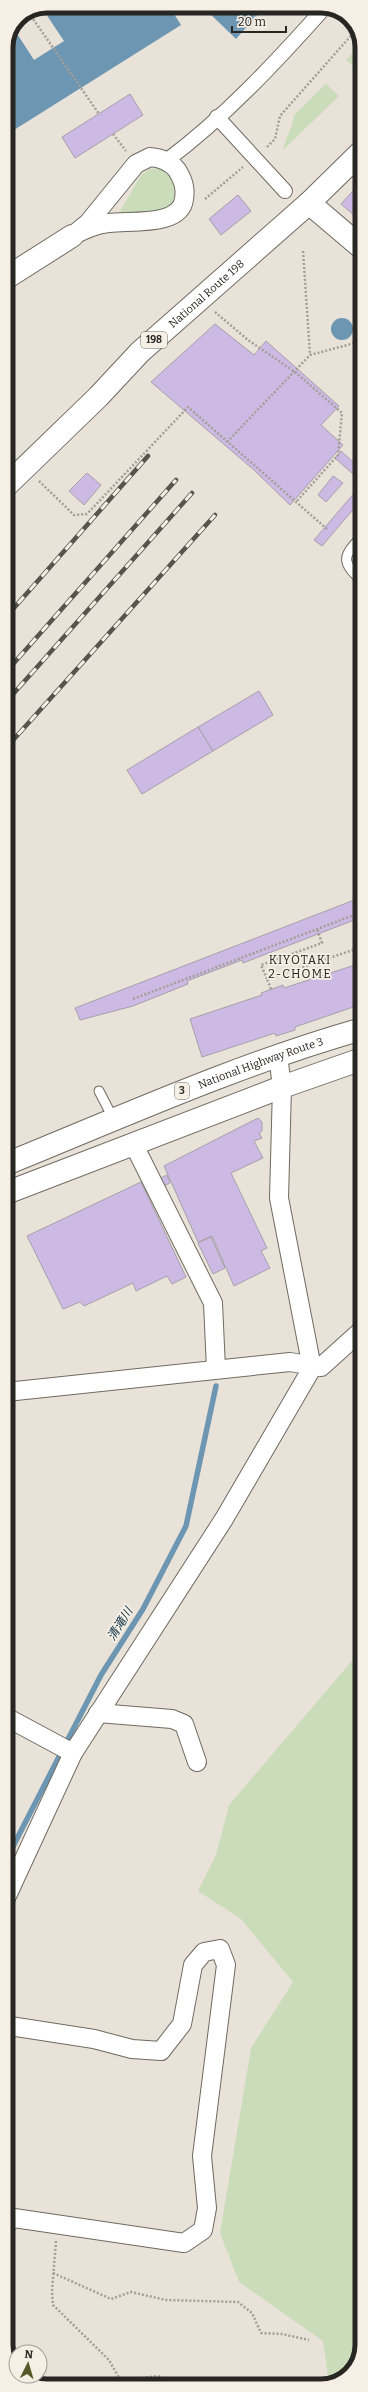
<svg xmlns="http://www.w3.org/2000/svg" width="368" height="2392" font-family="Bitter,'Noto Sans JP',serif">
<rect width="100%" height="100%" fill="#e8e2d8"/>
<g fill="#cbdcbb">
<polygon points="362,42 362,71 361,72 346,60"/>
<path d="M326 84 339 96 283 150C286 137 293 127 294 115Z"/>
<polygon points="162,168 172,172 180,191 170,209 157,213 119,213 141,175 150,169"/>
<polygon points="362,1649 362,2345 352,2372 329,2384 323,2341 239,2282 220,2233 251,2048 293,1982 241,1919 198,1891 216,1855 229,1805"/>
</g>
<g fill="#6d96b2">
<polygon points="47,6 169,6 181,25 6,135 6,47 18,18"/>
<polygon points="202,6 265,6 236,39"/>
<circle cx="342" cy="329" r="11"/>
</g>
<polygon fill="#e8e2d8" points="42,8 64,41 34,60 14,29 18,18"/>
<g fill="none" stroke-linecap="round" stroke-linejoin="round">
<polyline stroke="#6d96b2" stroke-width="5.5" points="6,1860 101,1675 143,1609 186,1526 216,1386"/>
<polyline stroke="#092d42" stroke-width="1" stroke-dasharray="5 4" stroke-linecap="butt" points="43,9 43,8"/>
</g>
<g fill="#cdbae4" stroke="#a4a0aa">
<polygon points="130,94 143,115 75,158 62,137"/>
<polygon points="362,181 362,222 341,204"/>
<polygon points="238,195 251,211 221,235 209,219"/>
<polygon points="215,324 254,355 266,341 339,406 321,425 343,445 290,505 254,470 151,382"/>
<polygon points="359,398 362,401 362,438 357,423"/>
<polygon points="341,451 362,470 362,482 335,458"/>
<polygon points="87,473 101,485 84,505 69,491"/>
<polygon points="333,476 343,483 326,502 318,495"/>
<polygon points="362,484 362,499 322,546 314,540"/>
<polygon points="259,691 273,715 213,751 198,727"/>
<polygon points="198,727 213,751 142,794 127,770"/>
<polygon points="362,897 362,917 243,963 242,960 187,981 188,984 133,1006 80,1020 75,1008"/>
<polygon points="355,965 362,985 362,1004 295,1027 295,1030 276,1036 275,1033 202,1057 190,1019 262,995 261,993 283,985 284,988"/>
<polygon points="258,1118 262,1122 262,1131 259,1133 262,1138 254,1141 263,1158 231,1173 267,1248 261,1251 270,1268 234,1286 212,1236 198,1242 164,1166"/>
<polygon points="167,1175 170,1183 148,1194 144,1186"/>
<polygon points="141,1182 186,1277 172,1284 167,1276 136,1291 133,1283 84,1306 80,1302 63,1309 27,1236"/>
<polygon points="211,1237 225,1268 213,1274 198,1243"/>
</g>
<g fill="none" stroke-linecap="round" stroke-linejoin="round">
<g stroke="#706a61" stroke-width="11">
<g id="service">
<path d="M362 536C343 556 340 561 362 581"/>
<polyline points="99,1091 114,1120"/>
</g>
</g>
<g stroke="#706a61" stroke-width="16">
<g id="pedestrian">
<polyline points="217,117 285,191"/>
<path d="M166 161C225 117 277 61 326 6"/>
</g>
</g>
<g stroke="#706a61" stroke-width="20">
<g id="minor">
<path d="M150 157C161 158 170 161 177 170 183 180 186 188 184 199 181 227 129 220 109 223 96 224 84 230 72 236L88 223 136 164Z"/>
<polyline points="133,1143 213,1303 216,1369"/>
<polyline points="6,1392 290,1362 321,1367 362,1330"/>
<polyline points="98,1713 172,1719 184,1724 197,1762"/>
<polyline points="6,1717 73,1753"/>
<polyline points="6,1898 73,1753 224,1519 312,1368 279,1198 282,1087 278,1055"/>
<polyline points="6,2023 10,2026 94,2039 132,2049 161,2051 182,2024 193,1965 204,1952 220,1949 226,1965 202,2156 207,2208 203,2230 184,2243 14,2218 6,2224"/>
</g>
</g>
<g stroke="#706a61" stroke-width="24">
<g id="tertiary">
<polyline points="309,203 362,151"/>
<polyline points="6,278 72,236"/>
</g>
</g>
<g stroke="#706a61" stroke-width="24">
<g id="trunk">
<path id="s1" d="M6 486 98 397 140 352 309 203 362 248"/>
<path id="s2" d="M6 1164C124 1116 239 1064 362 1029"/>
<polyline points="6,1193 282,1087 362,1059"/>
</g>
</g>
<g stroke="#a39e97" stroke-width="2.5" stroke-dasharray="2 2" stroke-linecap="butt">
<polyline points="31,16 99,114"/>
<polyline points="16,24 43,9"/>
<polyline points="113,134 126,151"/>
<polyline points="267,147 275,139 280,116 356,30"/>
<polyline points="205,199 243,167"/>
<polyline points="303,251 310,355"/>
<polyline points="215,312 248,340 295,372 342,413 338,455 296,502"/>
<polyline points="227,442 310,355 362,341"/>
<polyline points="39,481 74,515 87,514 188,407 328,530"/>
<polyline points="267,979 261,965 322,943 317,929"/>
<polyline points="271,989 267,979 362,947"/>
<polyline points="133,999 362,912"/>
<polyline points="56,2241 52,2291 53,2305 109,2360 121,2381 157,2376 192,2386"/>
<polyline points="53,2273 111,2299 131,2292 166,2300 238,2302 252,2313 261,2333 282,2334 309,2340"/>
</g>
<use href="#service" stroke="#fff" stroke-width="9"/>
<use href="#pedestrian" stroke="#fff" stroke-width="14"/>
<use href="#minor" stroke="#fff" stroke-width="18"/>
<use href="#tertiary" stroke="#fff" stroke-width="22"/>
<use href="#trunk" stroke="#fff" stroke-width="22"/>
<g stroke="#57544f" stroke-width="4.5">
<g id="rail">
<polyline points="6,617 148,456"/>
<polyline points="6,672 176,480"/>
<polyline points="6,702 192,493"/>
<polyline points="6,748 215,515"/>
</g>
</g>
<use href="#rail" stroke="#f5efe5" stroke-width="3" stroke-dasharray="9" stroke-linecap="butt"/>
</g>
<g text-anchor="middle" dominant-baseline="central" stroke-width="3.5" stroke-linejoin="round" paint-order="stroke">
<g fill="#f5efe5" stroke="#66625c" stroke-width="1">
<rect x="141" y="332" width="26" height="16" rx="3"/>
<rect x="175" y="1083" width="14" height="16" rx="3"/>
</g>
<g font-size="10" font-weight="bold" fill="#282622">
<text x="154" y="340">198</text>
<text x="182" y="1091">3</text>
</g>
<g font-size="11" fill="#282622" stroke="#f5efe5">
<text stroke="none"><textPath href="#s1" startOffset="278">National Route 198</textPath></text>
<text stroke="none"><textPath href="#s2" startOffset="274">National Highway Route 3</textPath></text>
</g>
<g font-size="12" letter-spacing="1" fill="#282622" stroke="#f5efe5">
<text x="300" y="960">KIYOTAKI<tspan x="300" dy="14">2-CHOME</tspan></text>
</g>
<g font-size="12" font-style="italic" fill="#092d42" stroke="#f5efe5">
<text transform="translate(120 1624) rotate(-58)">清滝川</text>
</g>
</g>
<path d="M0 0H368V2392H0ZM47 13H321A34 34 0 0 1 355 47V2345A34 34 0 0 1 321 2379H47A34 34 0 0 1 13 2345V47A34 34 0 0 1 47 13Z" fill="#f5efe5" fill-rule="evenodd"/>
<path fill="none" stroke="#282622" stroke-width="5" d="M47 13H321A34 34 0 0 1 355 47V2345A34 34 0 0 1 321 2379H47A34 34 0 0 1 13 2345V47A34 34 0 0 1 47 13Z"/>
<g transform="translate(28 2364) rotate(5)"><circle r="19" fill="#f5efe5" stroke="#a39f97"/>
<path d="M0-3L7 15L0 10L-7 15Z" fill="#575a28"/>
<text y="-6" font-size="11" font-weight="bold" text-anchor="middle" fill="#282622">N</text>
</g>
<path d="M232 26v6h54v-6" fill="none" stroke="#282622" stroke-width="2"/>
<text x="238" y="26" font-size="12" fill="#282622" stroke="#f5efe5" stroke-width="3" paint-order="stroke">20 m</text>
</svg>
